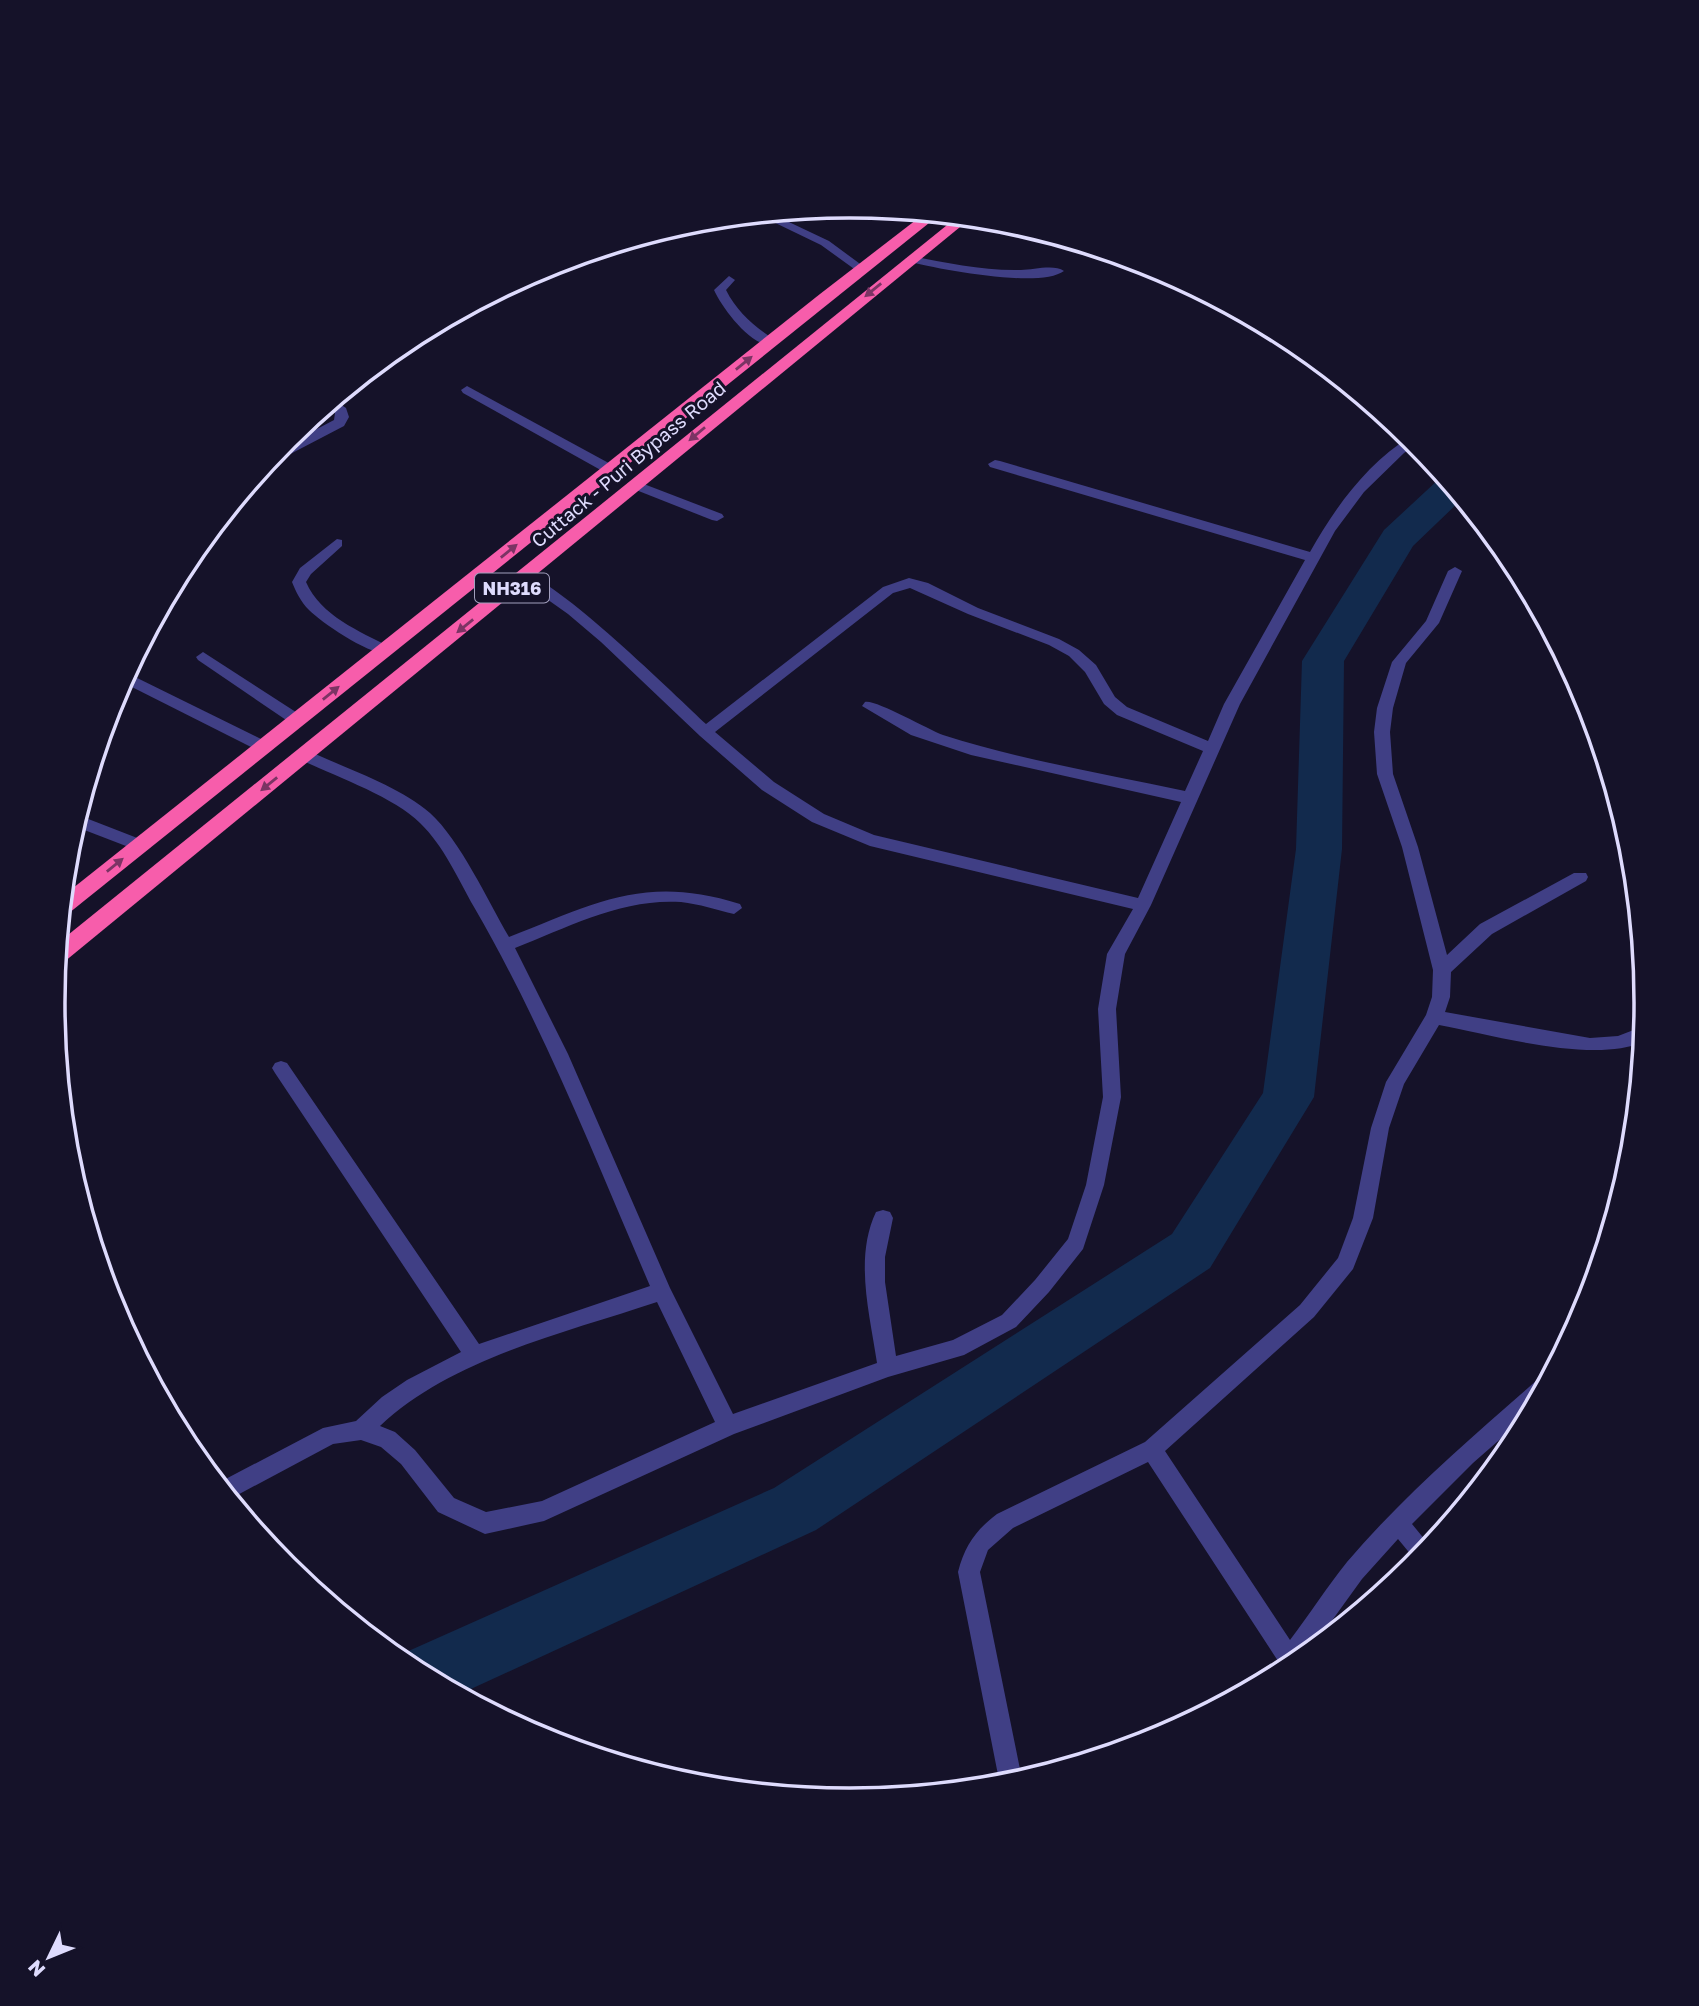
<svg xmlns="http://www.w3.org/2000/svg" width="1699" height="2006" font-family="'Golos Text',sans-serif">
<rect width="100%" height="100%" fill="#151229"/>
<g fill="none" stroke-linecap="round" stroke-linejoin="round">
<polygon fill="#122a4d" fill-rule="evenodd" points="1444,478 1462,499 1413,546 1344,661 1342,849 1314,1097 1210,1268 816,1530 460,1694 401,1661 404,1653 774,1488 1172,1234 1263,1093 1296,849 1302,661 1384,530 1439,479"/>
<g fill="#403f85" fill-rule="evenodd">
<polygon points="772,214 829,241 867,269 857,271 821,245 759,215"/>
<path d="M911 256C947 263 984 271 1021 270 1033 270 1054 264 1064 271 1040 289 937 269 907 261L905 259Z"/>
<path d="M729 276 735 280 726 290C737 312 754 326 773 339V345C752 348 722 308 714 290Z"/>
<polygon points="467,386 616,467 618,470 616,473 606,473 463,393 461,390"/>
<polygon points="334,400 346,408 349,417 344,426 275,462 267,462 277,450 334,420 335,413 327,406"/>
<path d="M1410 437 1417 444 1404 453 1364 492 1335 531 1240 704 1151 905 1125 954 1116 1009 1121 1097 1104 1185 1083 1249 1049 1292 1016 1327 964 1355 888 1377 734 1434 544 1521 485 1534 438 1512 401 1464 381 1447 361 1440 333 1444 230 1499 218 1483 323 1428 356 1421 382 1397 407 1380 461 1352 275 1073 272 1068 275 1063 281 1061 287 1063 479 1344 650 1286C595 1158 544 1028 474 907 458 879 444 846 420 823 393 796 334 776 299 759L296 755 299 751H309C347 769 399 786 430 813 460 840 488 901 509 937 596 903 645 874 740 904L742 908 734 914C717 910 699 904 681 902 623 898 568 927 515 948L568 1054 670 1288 733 1414 877 1363C870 1315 854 1258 876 1212L883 1210 890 1212 893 1218 885 1257V1282L896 1356 953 1340 1002 1315 1035 1280 1068 1239 1086 1185 1103 1097 1098 1009 1107 954 1133 909 870 846 812 822 762 790 700 736 601 642 568 614 520 580V574C546 568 680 700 706 724L883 587 909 578 928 583 978 608 1059 639 1079 650 1096 665 1115 697 1127 707 1208 741 1224 704 1305 560 990 467 988 464 995 460 1000 461 1310 552C1334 509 1367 463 1410 437ZM910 588 968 614 1049 645 1069 656 1085 672 1104 704 1117 715 1203 751 1185 791C1105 774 1022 760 943 735 927 729 875 699 865 702L862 706 911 735 971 755 1181 802 1138 898 874 835 824 814 774 782 715 732 893 593ZM657 1302 715 1422 542 1501 486 1512 454 1498 415 1450 395 1432 380 1426C452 1358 565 1333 657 1302Z"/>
<polygon points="636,481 722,514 724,517 717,521 712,520 631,488 629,485"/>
<path d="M337 539 342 540V546L311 574 306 582C321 616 359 631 390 647L392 650 390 653C373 658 322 623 309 610 301 602 296 592 292 582L300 568Z"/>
<path d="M1455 567 1462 571 1439 623 1406 663 1393 708 1390 732 1393 774 1418 847 1447 955 1480 924 1574 873H1586L1588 877 1586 881 1492 934 1451 972 1450 997 1445 1012 1590 1038 1618 1036 1644 1026 1643 1042C1593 1064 1493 1035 1439 1025L1404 1084 1389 1128 1373 1218 1353 1269 1314 1317 1165 1451 1290 1640C1309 1615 1327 1587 1347 1562 1404 1495 1471 1438 1537 1380L1548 1379 1530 1413 1473 1463 1412 1524 1430 1546 1417 1562 1398 1539 1362 1579 1310 1651 1277 1674 1275 1669 1278 1661 1148 1462 1013 1528 988 1550 980 1572 1022 1779 1000 1785 958 1572C965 1545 976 1530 997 1514L1145 1442 1300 1305 1338 1258 1353 1218 1371 1128 1386 1082 1426 1015 1432 997 1433 970 1402 847 1377 774 1374 732 1377 708 1392 662 1426 621 1448 571Z"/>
<polygon points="203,652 302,716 305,720 302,724 292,724 198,660 196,657"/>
<polygon points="127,673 269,743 272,747 269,751 259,751 122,682"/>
<polygon points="78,815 145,841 147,845 139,851 74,826"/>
</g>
<g fill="#f75dab" fill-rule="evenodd">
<polygon points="925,213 939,215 69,913 61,915 63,896 820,294"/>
<polygon points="957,217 971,218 64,962 56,964 58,943"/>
</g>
</g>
<defs><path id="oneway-solid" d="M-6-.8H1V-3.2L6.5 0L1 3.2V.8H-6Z" transform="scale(1.75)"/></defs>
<g fill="#7b3464">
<use href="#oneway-solid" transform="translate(873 290) rotate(141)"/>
<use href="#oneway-solid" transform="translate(744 363) rotate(-39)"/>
<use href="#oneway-solid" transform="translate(697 434) rotate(140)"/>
<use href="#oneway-solid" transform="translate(509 551) rotate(-39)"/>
<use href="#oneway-solid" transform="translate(465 626) rotate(141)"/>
<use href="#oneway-solid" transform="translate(331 693) rotate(-39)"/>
<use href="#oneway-solid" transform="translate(269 784) rotate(141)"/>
<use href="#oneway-solid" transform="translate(115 865) rotate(-39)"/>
</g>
<g text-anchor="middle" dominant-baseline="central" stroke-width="6" stroke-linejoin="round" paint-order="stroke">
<rect fill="#151229" stroke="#a29fbd" stroke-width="2" x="475" y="573.5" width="74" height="29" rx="5"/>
<g font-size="18" font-weight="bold" fill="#dedbfd">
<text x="512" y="588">NH316</text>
</g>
<g font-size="19" fill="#dedbfd" stroke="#151229">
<text transform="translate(628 464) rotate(-40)">Cuttack - Puri Bypass Road</text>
</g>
</g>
<path d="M0 0H1699V2006H0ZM849 218H850A784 784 0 0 1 1634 1002V1004A784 784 0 0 1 850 1788H849A784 784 0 0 1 65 1004V1002A784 784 0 0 1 849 218Z" fill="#151229" fill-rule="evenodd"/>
<path fill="none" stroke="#dedbfd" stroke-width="3.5" d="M849 218H850A784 784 0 0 1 1634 1002V1004A784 784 0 0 1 850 1788H849A784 784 0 0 1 65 1004V1002A784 784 0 0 1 849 218Z"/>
<g transform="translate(49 1957) rotate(227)" stroke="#151229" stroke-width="5" paint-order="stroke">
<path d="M0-5L12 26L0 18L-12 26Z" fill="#dedbfd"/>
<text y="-10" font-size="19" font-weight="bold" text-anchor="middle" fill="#dedbfd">N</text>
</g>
</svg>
